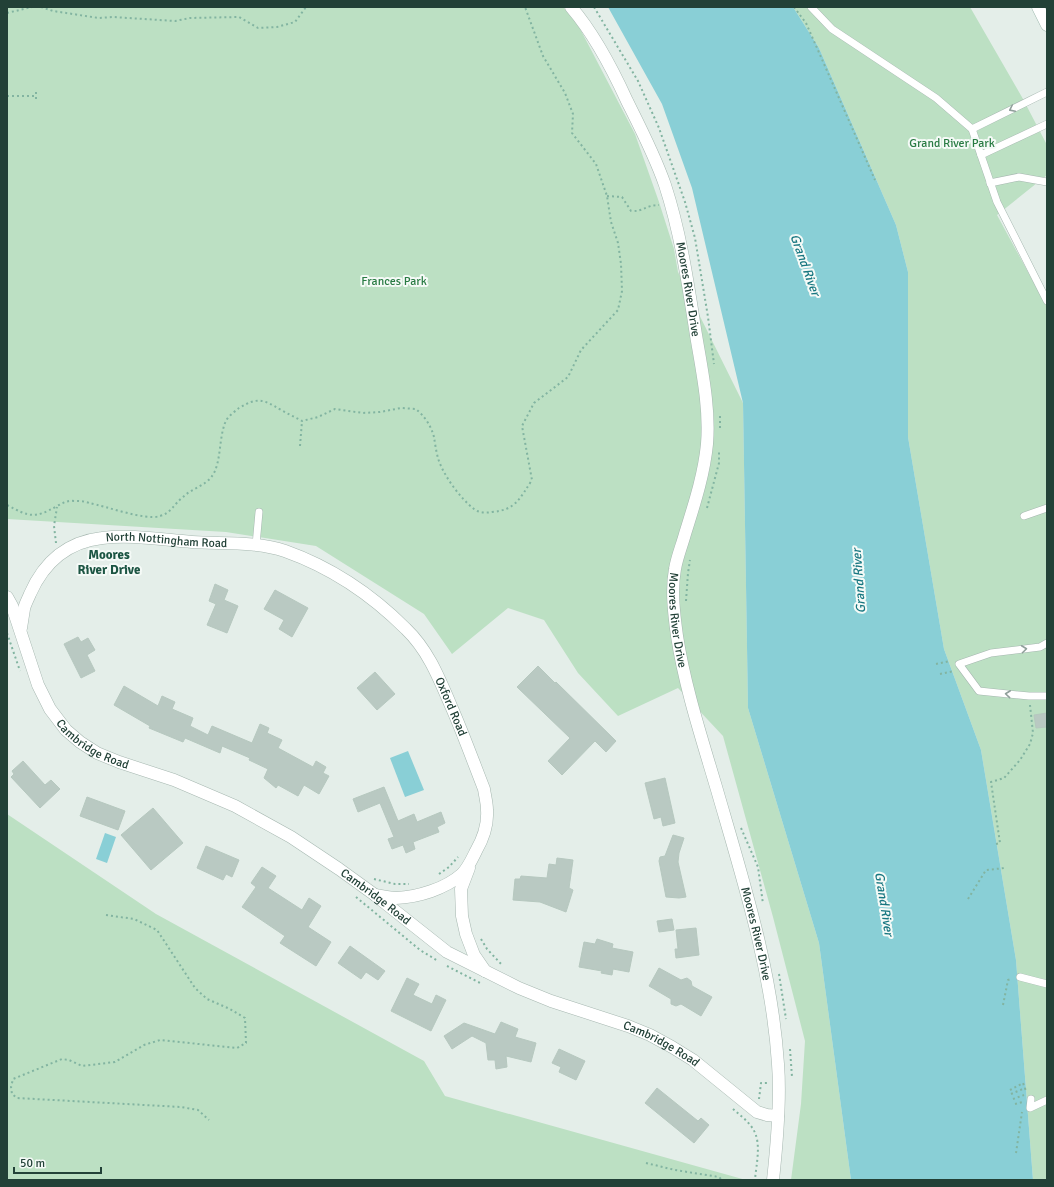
<svg xmlns="http://www.w3.org/2000/svg" width="1054" height="1187" font-family="Signika,sans-serif">
<rect width="100%" height="100%" fill="#e4eee9"/>
<g fill="#bce0c3">
<polygon points="7,7 563,7 576,21 635,134 659,202 674,249 678,272 743,403 748,708 819,943 851,1180 791,1180 801,1104 805,1041 773,917 723,736 678,688 618,716 578,673 544,620 508,608 452,654 424,614 316,546 226,532 7,519"/>
<polygon points="793,7 970,7 1023,99 1047,145 1047,175 997,215 1047,307 1047,1180 1033,1180 1016,960 981,750 944,649 908,437 908,272 896,225 819,48"/>
<polygon points="7,814 156,914 424,1061 445,1096 746,1180 7,1180"/>
</g>
<g fill="#89cfd6">
<polygon points="608,7 793,7 819,48 896,225 908,272 908,437 944,649 981,750 1016,960 1033,1180 851,1180 819,943 748,708 743,403 692,188 662,104"/>
<polygon points="408,751 424,790 405,797 390,758"/>
<polygon points="105,833 116,837 107,863 96,859"/>
</g>
<g fill="#b9c9c2" stroke="#b6c8bf">
<polygon points="215,584 228,590 224,600 238,606 227,633 207,625 216,604 209,601"/>
<polygon points="275,590 308,608 292,637 279,629 284,620 264,609"/>
<polygon points="78,637 81,642 88,638 95,650 87,655 95,671 81,678 64,644"/>
<polygon points="538,666 555,683 556,682 616,741 606,752 595,741 562,775 548,761 570,738 517,687"/>
<polygon points="375,672 395,694 377,710 357,688"/>
<polygon points="124,686 158,706 162,696 175,702 172,709 193,718 190,726 208,735 212,726 252,743 260,724 269,728 267,733 282,740 278,748 313,767 316,761 326,767 323,773 329,776 319,794 304,785 298,796 278,785 276,788 264,778 268,769 249,760 250,758 222,746 220,753 185,738 183,742 149,728 150,726 114,705"/>
<polygon points="1047,713 1047,727 1036,728 1034,715"/>
<polygon points="23,761 45,785 51,780 60,789 40,808 11,777 14,774 12,771"/>
<polygon points="665,778 675,823 663,826 661,817 654,819 645,783"/>
<polygon points="384,787 398,821 414,814 417,822 441,812 445,823 437,827 439,832 413,842 415,849 406,853 403,845 392,849 388,839 394,837 380,803 358,812 353,799"/>
<polygon points="87,797 125,811 118,830 80,816"/>
<polygon points="153,808 183,843 151,870 121,835"/>
<polygon points="673,835 684,838 679,853 678,862 686,897 679,898 666,897 659,861 660,857 665,856"/>
<polygon points="206,846 239,860 232,877 226,874 223,880 197,868"/>
<polygon points="557,858 573,860 569,888 573,890 566,912 540,902 513,900 515,879 520,879 521,876 547,878 549,864 556,865"/>
<polygon points="262,867 276,876 268,888 302,910 309,898 321,906 308,927 331,942 316,966 280,943 285,936 242,907 256,887 251,883"/>
<polygon points="672,919 674,930 659,932 657,921"/>
<polygon points="696,928 699,955 676,958 675,949 678,949 676,930"/>
<polygon points="597,939 613,944 612,948 633,952 629,972 613,969 612,975 601,973 602,971 579,967 584,942 595,944"/>
<polygon points="350,946 385,971 378,980 366,972 361,979 338,963"/>
<polygon points="659,968 681,980 687,978 691,981 692,986 712,997 701,1016 681,1004 676,1006 671,1004 671,999 649,986"/>
<polygon points="407,978 419,984 413,995 432,1004 436,995 446,1000 431,1031 391,1011"/>
<polygon points="501,1022 518,1029 515,1037 536,1043 531,1062 506,1056 507,1067 496,1069 495,1060 488,1060 486,1043 472,1036 452,1049 444,1036 464,1023 495,1034"/>
<polygon points="559,1049 585,1061 576,1080 559,1072 561,1067 552,1063"/>
<polygon points="657,1088 698,1121 701,1118 709,1125 694,1143 645,1103"/>
</g>
<g fill="none" stroke-linecap="round" stroke-linejoin="round">
<g stroke="#a6b7b0" stroke-width="8">
<g id="service">
<polyline points="811,7 832,29 936,98 972,129 997,202 1047,301"/>
<polyline points="972,129 1047,92"/>
<polyline points="981,155 1047,124"/>
<polyline points="990,183 1019,177 1047,182"/>
<polyline points="1024,516 1047,508"/>
<polyline points="256,545 259,512"/>
<polyline points="1047,643 1040,647 991,653 959,664 979,691 1029,696 1047,696"/>
<polyline points="1020,977 1047,984"/>
<polyline points="1031,1099 1030,1108 1047,1100"/>
</g>
</g>
<g stroke="#a6b7b0" stroke-width="13">
<g id="minor">
<path id="s1" d="M571 7C595 35 612 68 627 101 641 129 655 156 665 185 681 234 688 284 696 335 702 371 710 408 707 444 704 475 694 505 685 534 682 545 677 557 675 569 671 590 674 614 677 636 685 688 702 739 717 790 743 880 772 970 778 1064 781 1101 777 1143 773 1180"/>
<path id="s2" d="M7 597 12 606 38 685 50 709 66 730 80 742 97 753 119 762 174 780 235 806 291 837 339 869 375 895 447 952 519 988 551 1001 628 1026 650 1035 672 1047 693 1060 757 1112 767 1115 778 1116"/>
<path id="s3" d="M21 628C22 622 23 615 24 609 25 604 28 599 30 594 44 562 67 542 102 538 131 534 164 540 192 542 222 544 256 541 285 551 330 567 372 595 406 629 428 650 439 678 451 706 463 733 473 761 484 789 485 796 487 803 487 810 488 824 483 839 476 851 472 859 468 868 462 874 445 889 418 897 396 898 390 898 382 896 375 895"/>
<polyline points="469,868 461,889 462,916 466,934 474,955 485,971"/>
</g>
</g>
<g stroke="#a1bbb0" stroke-width="13">
<polyline id="secondary" points="1038,7 1047,25"/>
</g>
<g stroke="#82b4a1" stroke-width="2" stroke-dasharray="2 3" stroke-linecap="butt">
<polyline points="41,7 53,11 99,18 113,17 175,21 190,18 239,17 258,28 277,27 295,22 306,7"/>
<polyline points="594,7 638,81 659,128 685,202 695,238 708,317 714,364"/>
<polyline points="794,7 806,23 875,180"/>
<polyline points="7,13 32,7"/>
<polyline points="7,96 36,96"/>
<polyline points="36,99 36,92"/>
<path d="M607 196 622 197 631 211C643 212 646 205 659 205"/>
<polyline points="720,416 720,430"/>
<polyline points="300,446 302,421"/>
<path d="M7 505C30 517 34 519 57 506 63 503 68 500 74 501 79 501 84 501 89 503 106 506 145 521 160 516 171 513 174 504 183 497 192 488 207 486 214 473 221 459 219 439 225 423 227 417 234 412 239 408 257 397 263 399 281 410 288 414 295 417 302 421L318 417 335 409 363 413 380 412 401 408 416 409C424 416 431 425 434 437 435 443 436 451 438 458 443 475 460 498 474 509 479 513 486 513 492 512 516 510 520 498 532 480L522 426 534 403 568 377 581 350 618 310 622 291 621 264 618 243 611 222 607 196 596 164 572 133 573 114 565 93 543 56 525 7"/>
<polyline points="707,508 719,463 719,450"/>
<polyline points="56,543 54,526 57,507"/>
<polyline points="686,601 688,573 690,560"/>
<polyline points="7,633 20,671"/>
<polyline points="936,664 950,661"/>
<polyline points="940,674 954,671"/>
<polyline points="741,828 758,867 763,904"/>
<polyline points="996,844 1000,843 991,782 1004,778 1020,760 1030,744 1033,733 1030,705"/>
<polyline points="439,874 449,867 458,857"/>
<polyline points="374,879 395,884 409,884"/>
<polyline points="356,897 420,950 438,961"/>
<polyline points="968,899 986,870 1005,868"/>
<polyline points="106,915 134,919 157,930 195,988 207,999 230,1009 245,1018 246,1043 237,1048 160,1040 144,1045 115,1062 82,1066 69,1060 62,1059 13,1079 11,1087 12,1094 17,1098 181,1107 198,1110 209,1120"/>
<polyline points="481,939 487,949 503,966"/>
<polyline points="447,966 482,984"/>
<polyline points="779,974 786,1019"/>
<polyline points="1003,1005 1008,980 1011,979"/>
<polyline points="790,1049 792,1077"/>
<polyline points="1010,1090 1023,1083 1026,1091"/>
<polyline points="1011,1094 1025,1088"/>
<polyline points="759,1099 761,1083 768,1083"/>
<polyline points="1013,1099 1024,1095"/>
<polyline points="1015,1104 1023,1102"/>
<path d="M733 1109C740 1115 748 1121 753 1129 762 1143 756 1165 755 1180"/>
<polyline points="1016,1153 1022,1112"/>
<polyline points="646,1163 675,1170 719,1177 722,1180"/>
</g>
<use href="#service" stroke="#fff" stroke-width="7"/>
<use href="#minor" stroke="#fff" stroke-width="12"/>
<use href="#secondary" stroke="#fff" stroke-width="12"/>
</g>
<defs><path id="oneway-chevron" d="M-2-3.5L2.5 0L-2 3.5" fill="none" stroke-width="1.6" stroke-linecap="round" stroke-linejoin="round"/></defs>
<g stroke="#90a09b">
<use href="#oneway-chevron" transform="translate(1012 109) rotate(154)"/>
<use href="#oneway-chevron" transform="translate(1024 649) rotate(-7)"/>
<use href="#oneway-chevron" transform="translate(1008 694) rotate(-174)"/>
</g>
<g text-anchor="middle" dominant-baseline="central" stroke-width="4" stroke-linejoin="round" paint-order="stroke">
<g font-size="12" fill="#297b43" stroke="#f5faf7">
<text x="952" y="143">Grand River Park</text>
<text x="394" y="281">Frances Park</text>
</g>
<g font-size="12" fill="#224137" stroke="#f5faf7">
<text stroke="none"><textPath href="#s1" startOffset="309">Moores River Drive</textPath></text>
<text stroke="none"><textPath href="#s3" startOffset="196">North Nottingham Road</textPath></text>
<text stroke="none"><textPath href="#s1" startOffset="646">Moores River Drive</textPath></text>
<text stroke="none"><textPath href="#s3" startOffset="551">Oxford Road</textPath></text>
<text stroke="none"><textPath href="#s2" startOffset="177">Cambridge Road</textPath></text>
<text stroke="none"><textPath href="#s2" startOffset="501">Cambridge Road</textPath></text>
<text stroke="none"><textPath href="#s1" startOffset="970">Moores River Drive</textPath></text>
<text stroke="none"><textPath href="#s2" startOffset="825">Cambridge Road</textPath></text>
</g>
<g font-size="13" font-style="italic" fill="#187781" stroke="#f5faf7">
<text transform="translate(805 265) rotate(70)">Grand River</text>
<text transform="translate(859 581) rotate(-94)">Grand River</text>
<text transform="translate(884 904) rotate(81)">Grand River</text>
</g>
<g font-size="13" font-weight="bold" fill="#1c5543" stroke="#f5faf7">
<text x="109" y="555">Moores<tspan x="109" dy="15">River Drive</tspan></text>
</g>
</g>
<rect width="1054" height="1187" fill="none" stroke="#224137" stroke-width="16"/>
<path d="M14 1167v6h87v-6" fill="none" stroke="#224137" stroke-width="2"/>
<text x="20" y="1167" font-size="12" fill="#224137" stroke="#f5faf7" stroke-width="3" paint-order="stroke">50 m</text>
</svg>
